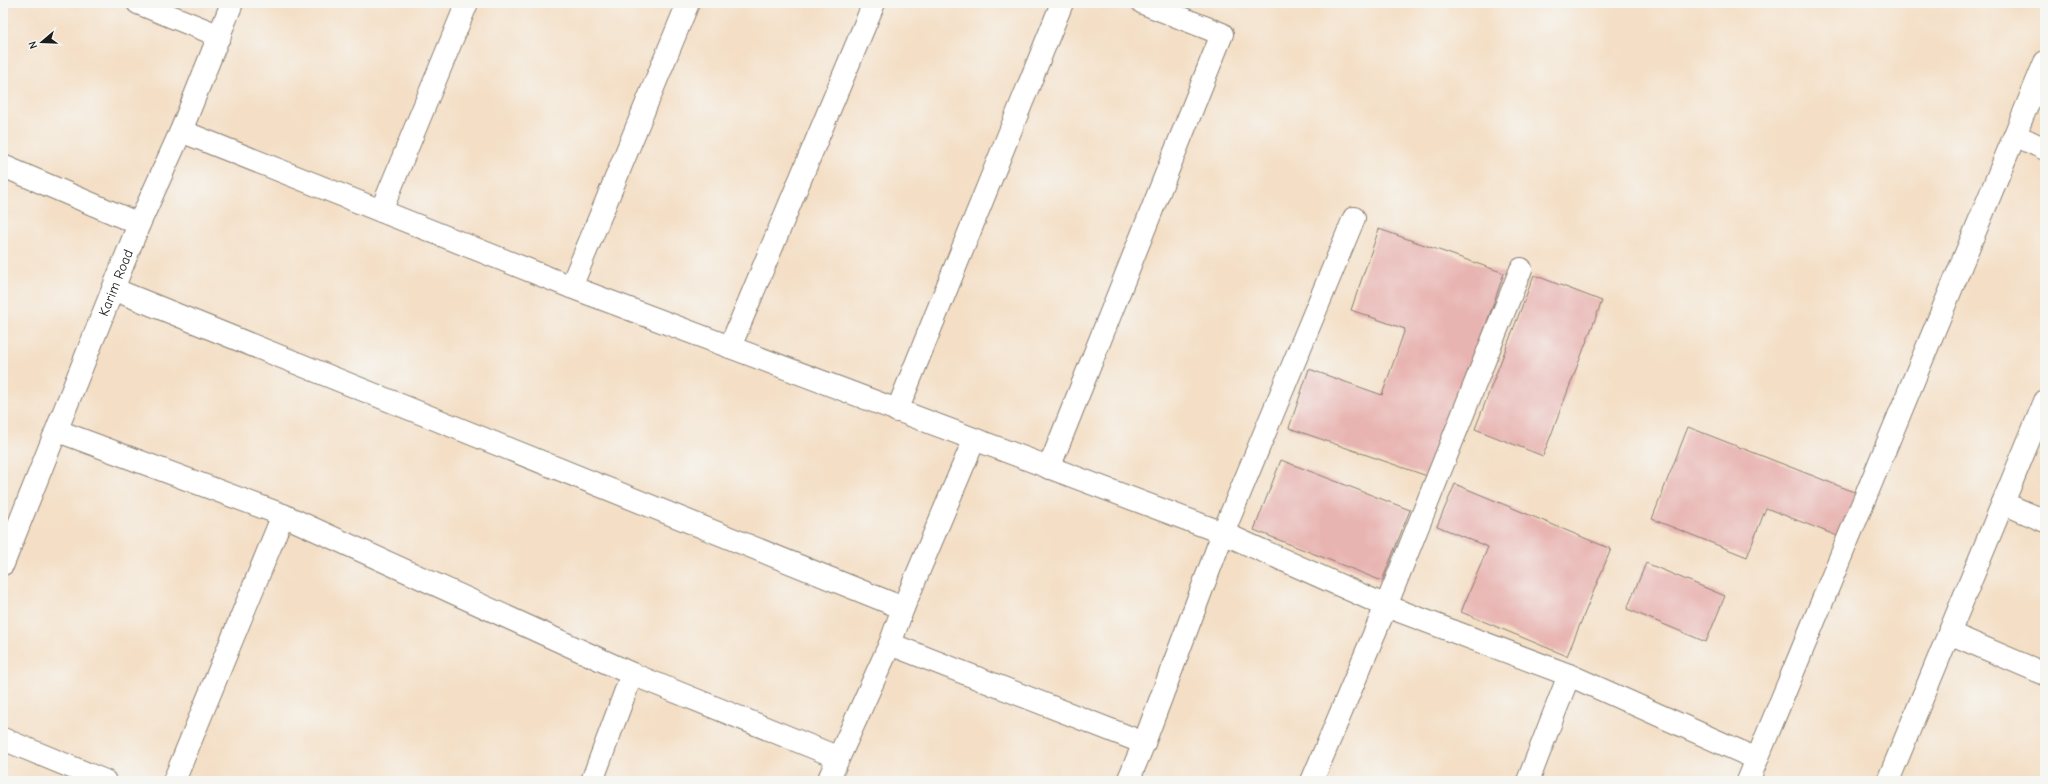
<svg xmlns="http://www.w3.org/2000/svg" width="2048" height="784" font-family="'Comic Neue',sans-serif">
<rect width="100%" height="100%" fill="#f6f6f2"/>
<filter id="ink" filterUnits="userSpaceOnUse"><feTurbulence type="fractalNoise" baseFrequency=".025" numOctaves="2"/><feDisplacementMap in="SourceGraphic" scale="8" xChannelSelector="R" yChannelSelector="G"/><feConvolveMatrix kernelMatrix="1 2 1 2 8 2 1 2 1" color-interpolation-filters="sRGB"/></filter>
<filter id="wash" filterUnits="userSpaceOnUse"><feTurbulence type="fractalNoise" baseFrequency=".012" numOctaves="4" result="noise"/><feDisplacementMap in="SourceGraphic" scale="16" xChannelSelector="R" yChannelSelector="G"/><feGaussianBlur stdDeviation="0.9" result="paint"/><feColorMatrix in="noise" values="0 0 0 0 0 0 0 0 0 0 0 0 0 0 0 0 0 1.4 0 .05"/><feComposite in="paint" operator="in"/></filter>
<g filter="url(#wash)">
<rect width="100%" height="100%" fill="#f4dfc6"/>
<g id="blocks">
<g fill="#e8b4b1">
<polygon points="1379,229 1504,273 1433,478 1289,428 1309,369 1382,395 1405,329 1351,310"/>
<polygon points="1534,275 1602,301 1543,456 1475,429"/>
<polygon points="1688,427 1857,493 1840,537 1766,508 1747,557 1652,519"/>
<polygon points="1281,460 1410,510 1382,581 1254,530"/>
<polygon points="1455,484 1611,549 1567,656 1461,612 1488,547 1437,526"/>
<polygon points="1646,563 1725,596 1706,642 1627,609"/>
</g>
</g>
</g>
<g filter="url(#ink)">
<use href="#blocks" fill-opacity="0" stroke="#887e71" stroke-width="1"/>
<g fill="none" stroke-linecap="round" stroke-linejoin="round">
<g stroke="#887e71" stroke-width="24">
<g id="street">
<polyline points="138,3 220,36"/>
<polyline points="181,131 571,287 1223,533 1386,606 1569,675 1757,759"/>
<polyline points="2015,135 2045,149"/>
<polyline points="3,166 139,224"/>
<polyline points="381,211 467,3"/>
<polyline points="571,287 688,3"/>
<polyline points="113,289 903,608"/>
<polyline points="730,347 874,3"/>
<polyline points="897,411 1062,3"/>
<polyline points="58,431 283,515"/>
<polyline points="1049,468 1222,34 1143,3"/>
<polyline points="2003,503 2045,521"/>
<path id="s1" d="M3 564 139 224 181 131 232 3"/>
<polyline points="1949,633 2045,674"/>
<polyline points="890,644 1144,743"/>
<polyline points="632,674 837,757"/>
<polyline points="3,739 105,781"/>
<polyline points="174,781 283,515 632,674 592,781"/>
<polyline points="828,781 890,644 903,608 974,440"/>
<polyline points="1128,781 1144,743 1223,533 1354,218"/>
<polyline points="1312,781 1386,606 1521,269"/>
<polyline points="1528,781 1569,675"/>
<polyline points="1888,781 2045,401"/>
</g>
</g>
<g stroke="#887e71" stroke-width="24">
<polyline id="secondary" points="1748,781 2045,62"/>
</g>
<use href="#street" stroke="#fff" stroke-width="22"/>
<use href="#secondary" stroke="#fff" stroke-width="22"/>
</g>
</g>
<g text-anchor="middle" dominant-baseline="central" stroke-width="3" stroke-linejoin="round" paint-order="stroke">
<g font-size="14" fill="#1c1c1c" stroke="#f6f6f2">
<text stroke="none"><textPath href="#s1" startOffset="303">Karim Road</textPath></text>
</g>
</g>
<rect width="2048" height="784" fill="none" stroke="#f6f6f2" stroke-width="16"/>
<g transform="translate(42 42) rotate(251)" stroke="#f6f6f2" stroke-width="3" paint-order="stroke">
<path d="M0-3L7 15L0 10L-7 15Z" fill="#1c1c1c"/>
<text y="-6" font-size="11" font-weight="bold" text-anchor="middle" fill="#1c1c1c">N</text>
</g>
</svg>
